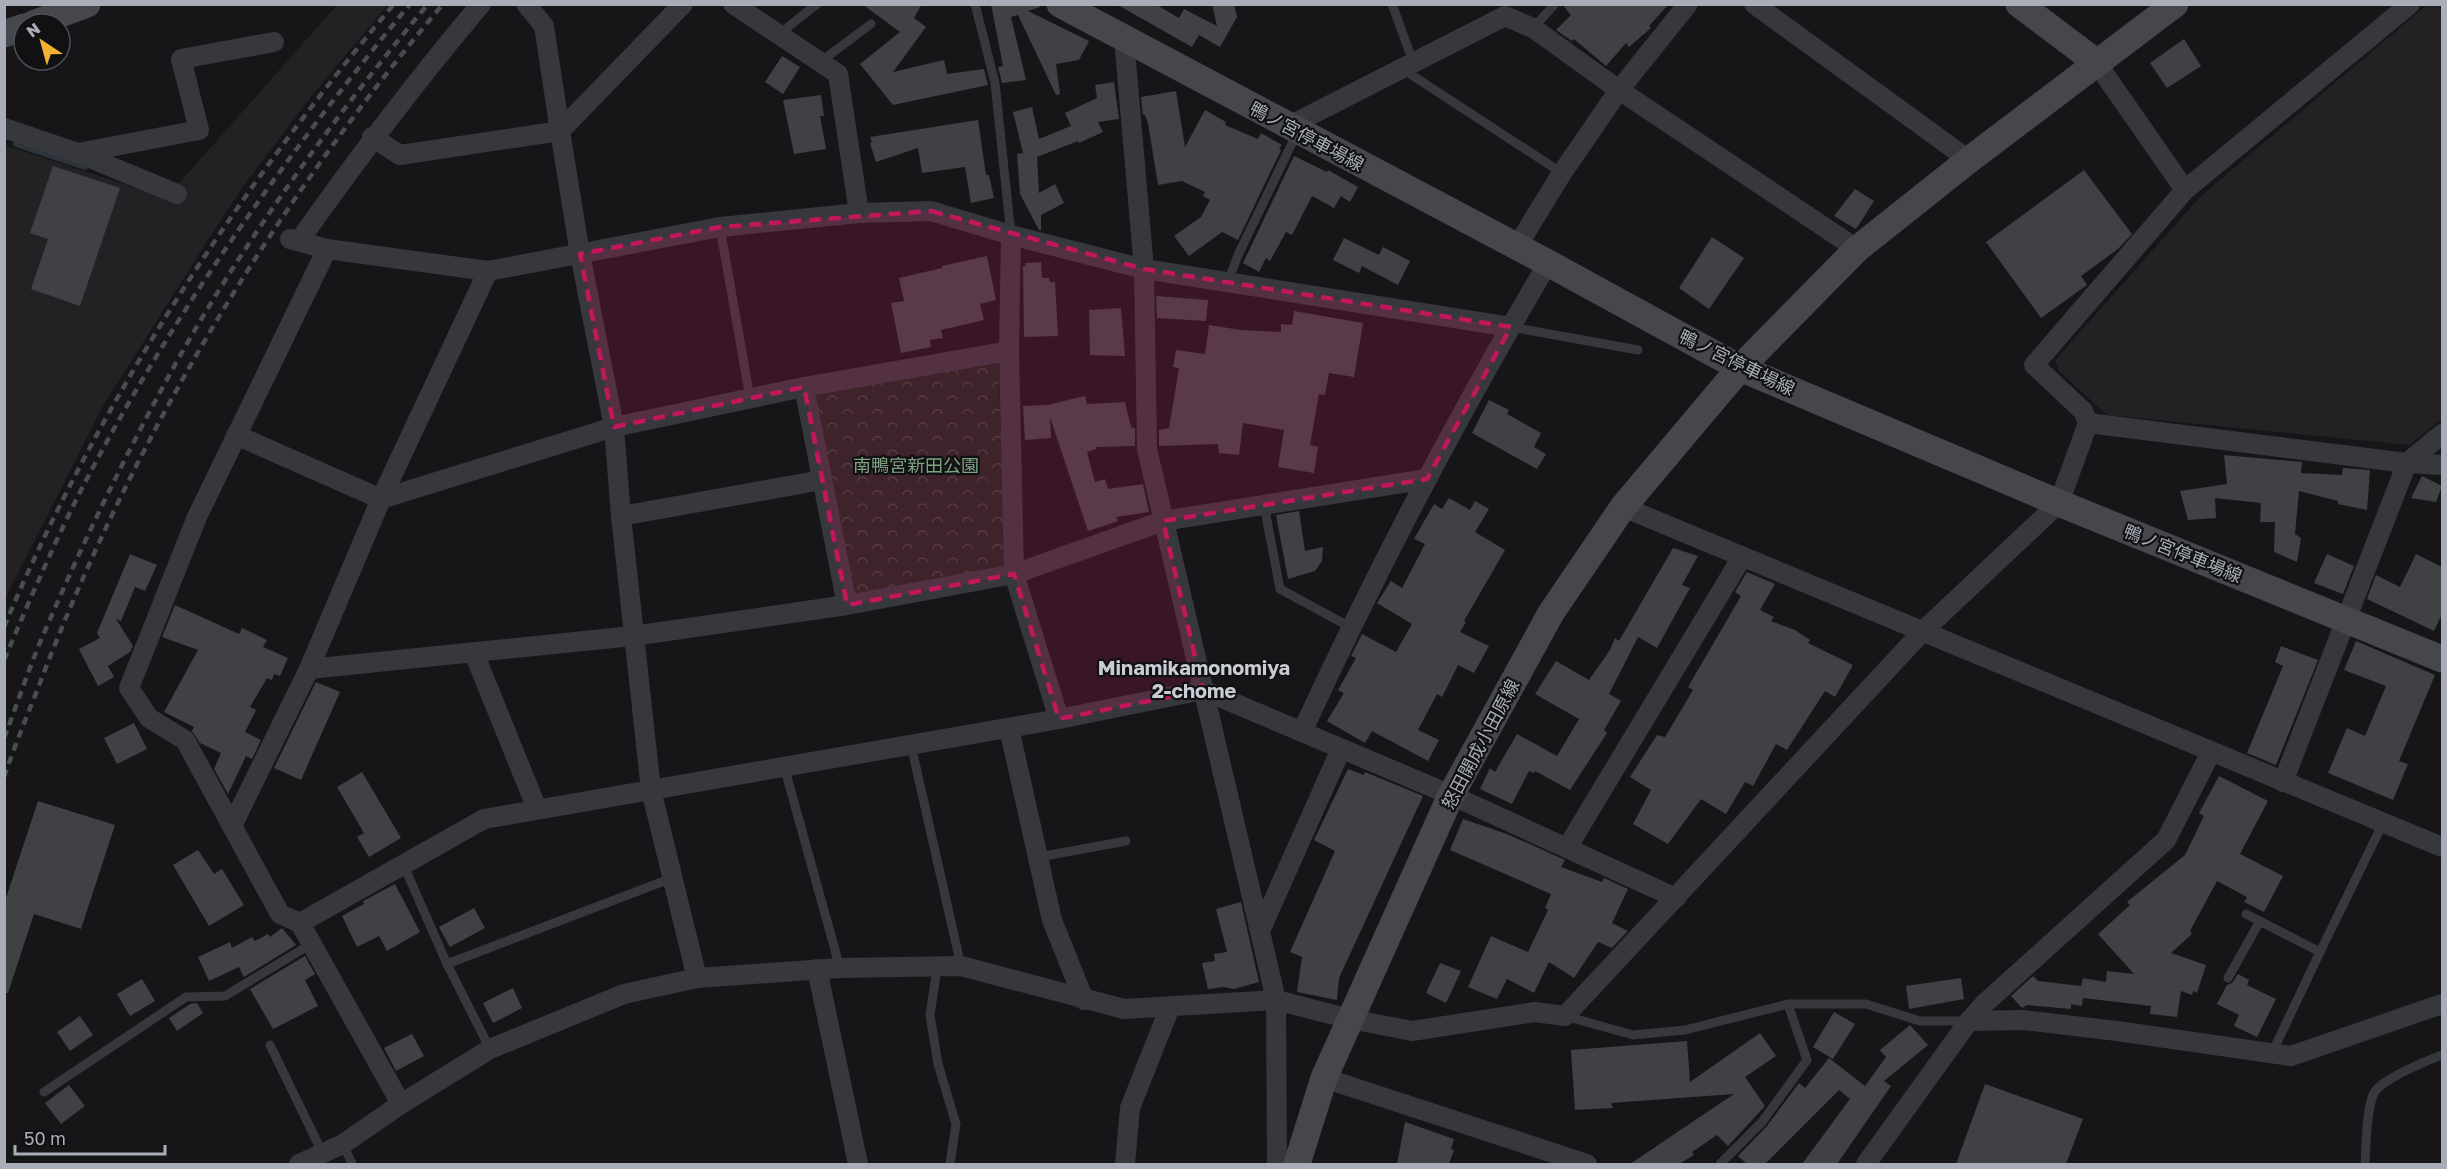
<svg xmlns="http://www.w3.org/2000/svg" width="2447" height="1169" font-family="'Golos Text','Noto Sans JP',sans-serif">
<defs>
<pattern id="park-crowns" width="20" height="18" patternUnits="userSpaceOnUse" patternTransform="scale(1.5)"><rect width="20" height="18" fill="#1e261f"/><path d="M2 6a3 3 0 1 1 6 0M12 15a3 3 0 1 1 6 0" fill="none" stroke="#3c433d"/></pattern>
</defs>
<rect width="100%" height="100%" fill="#161618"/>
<g fill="#222225">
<polygon points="337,5 388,5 313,94 247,181 211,235 103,406 5,599 5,145 166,198"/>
<polygon points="2427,5 2438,6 2442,11 2442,419 2409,445 2107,415 2059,371 2055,360 2200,197"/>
</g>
<polygon fill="url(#park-crowns)" points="998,361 1006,567 853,595 815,393"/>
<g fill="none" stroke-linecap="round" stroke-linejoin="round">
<polyline stroke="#2c353c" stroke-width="6" points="16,144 85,167"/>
</g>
<g fill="#404145">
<polygon points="862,4 922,4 914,18 926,27 893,72 944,60 947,74 984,69 988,85 893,105 860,64 900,32"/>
<polygon points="991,4 1040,4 1040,7 1028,11 1089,41 1079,60 1056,64 1060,94 1056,95 1018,15 1011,17 1026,80 1002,83 998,67 1003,66"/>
<polygon points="1116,4 1155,4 1179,18 1184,9 1217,26 1212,4 1234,4 1237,17 1220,47 1199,35 1192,47"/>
<polygon points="1562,4 1669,4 1649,26 1651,28 1629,47 1626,43 1606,66 1574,39 1572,41 1556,30 1571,15"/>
<polygon points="2184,39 2201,66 2167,88 2150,63"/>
<polygon points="782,56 800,67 783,94 765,82"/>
<polygon points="1114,82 1119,119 1098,122 1103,132 1079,143 1078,141 1037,157 1039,193 1055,184 1064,203 1041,215 1041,230 1039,230 1020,194 1017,154 1023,153 1013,112 1032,107 1039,139 1071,126 1065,113 1097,98 1095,85"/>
<polygon points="1176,91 1185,147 1205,110 1226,122 1225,125 1258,139 1261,133 1282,145 1279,149 1281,150 1238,240 1222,232 1189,256 1174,236 1201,217 1210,200 1203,196 1205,192 1182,181 1158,185 1148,123 1145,115 1143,115 1141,97"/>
<polygon points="821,95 824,116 820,116 826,149 794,154 783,100"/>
<polygon points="978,120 986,175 989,175 994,198 971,203 965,167 922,173 918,148 876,162 870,143 872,142 870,137"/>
<polygon points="1294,156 1327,172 1328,170 1358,187 1350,202 1341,196 1334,208 1312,196 1292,235 1286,232 1270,261 1266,258 1259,272 1243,263"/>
<polygon points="53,166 120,188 80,306 31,289 48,239 30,233"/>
<polygon points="2084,170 2132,234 2118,249 2081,276 2087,285 2041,318 1986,242"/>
<polygon points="1855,189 1874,201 1856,229 1834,216"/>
<polygon points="1712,237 1744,258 1709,309 1679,288"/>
<polygon points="1344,238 1379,255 1383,247 1410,261 1398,285 1362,266 1359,273 1333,260"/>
<polygon points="987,256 996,300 980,304 984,320 941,330 943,338 930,340 931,347 901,353 891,303 904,301 899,278 942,268 942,266"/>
<polygon points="1041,262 1042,278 1049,278 1050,282 1055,282 1058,336 1024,337 1023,266 1026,266 1025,263"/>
<polygon points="1156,296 1208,300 1206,321 1157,318"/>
<polygon points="1121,308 1125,356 1090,355 1089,310"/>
<polygon points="1294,311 1363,323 1354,377 1329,373 1325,395 1319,394 1310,445 1318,447 1314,473 1278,467 1284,430 1243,423 1239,455 1219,453 1218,444 1159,446 1159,430 1169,428 1179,368 1173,367 1176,350 1205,354 1209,325 1241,330 1281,332 1281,324 1292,325"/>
<polygon points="1085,396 1087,404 1125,402 1130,423 1132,428 1135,428 1135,446 1096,447 1096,449 1087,452 1095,482 1105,479 1108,489 1143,484 1149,512 1116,517 1118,521 1088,531 1050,417 1051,438 1025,440 1023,406 1047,405"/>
<polygon points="1489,400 1509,410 1507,414 1541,433 1534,447 1546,454 1537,469 1472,433"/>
<polygon points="2224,455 2302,462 2301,473 2342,475 2343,468 2370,470 2367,510 2338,504 2338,501 2299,491 2295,534 2301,538 2297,562 2274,552 2275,522 2260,522 2261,503 2215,498 2216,518 2188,520 2180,491 2227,484"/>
<polygon points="2422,476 2442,486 2436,502 2411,498"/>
<polygon points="1449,498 1470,510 1475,501 1489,509 1475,532 1505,550 1464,621 1466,622 1460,632 1489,646 1474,673 1458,665 1442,697 1437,694 1418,730 1439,740 1428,761 1372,731 1365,743 1327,721 1344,693 1338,690 1356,658 1351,656 1362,634 1396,652 1412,624 1377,603 1391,581 1402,588 1425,544 1414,539 1434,504 1442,509"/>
<polygon points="1299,511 1305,551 1323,547 1322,561 1315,571 1288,579 1276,515"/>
<polygon points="1673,548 1698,556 1682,585 1690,588 1657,648 1638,637 1609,694 1621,701 1604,730 1607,733 1570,790 1535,771 1534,773 1529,771 1512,804 1480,789 1490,768 1495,772 1517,734 1557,756 1579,719 1535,694 1556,661 1589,680 1610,650 1615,638 1619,641"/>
<polygon points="130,554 157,565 145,591 135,587 121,621 116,619 133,646 130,652 108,666 114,677 98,686 79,649 100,638 97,633"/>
<polygon points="2327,554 2354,566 2343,594 2314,583"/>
<polygon points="2416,554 2442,567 2442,614 2434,631 2367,599 2376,575 2400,587"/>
<polygon points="1747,572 1775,584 1760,610 1774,617 1771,621 1795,630 1810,640 1808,643 1853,665 1835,697 1825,691 1787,750 1776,744 1753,786 1745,782 1726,814 1701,799 1668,844 1633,824 1651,790 1630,777 1657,735 1665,737 1693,690 1688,687 1741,596 1735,592"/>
<polygon points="175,605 239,634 242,628 267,640 263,647 288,658 280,676 274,674 272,680 267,678 250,707 256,710 245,732 261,740 252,759 246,756 228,794 214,769 221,753 200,743 192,731 194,727 164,712 198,650 162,637"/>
<polygon points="2356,641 2435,675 2399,761 2408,764 2393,800 2328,773 2347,728 2365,736 2386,686 2344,670"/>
<polygon points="2281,646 2318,660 2276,765 2247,753 2283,666 2275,662"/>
<polygon points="316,682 340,692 301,780 274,768"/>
<polygon points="134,723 147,749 117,764 104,738"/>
<polygon points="1348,769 1364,775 1365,772 1423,796 1339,978 1337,1000 1297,992 1302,957 1290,952 1335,851 1314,840"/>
<polygon points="362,772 401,838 369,857 357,837 364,833 337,787"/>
<polygon points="2219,776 2268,801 2240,854 2283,876 2264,912 2244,902 2247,897 2217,881 2190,931 2192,934 2171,953 2206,965 2197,993 2193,991 2192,995 2181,991 2177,1017 2150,1014 2151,1006 2083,998 2082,1006 2071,1004 2071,1009 2027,1005 2022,1008 2011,996 2033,976 2038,981 2081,986 2083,978 2106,982 2107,971 2134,974 2098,934 2130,905 2127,902 2185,855 2204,816 2199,813"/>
<polygon points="38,801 115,825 81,929 34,914 8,993 4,993 4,904"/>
<polygon points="1463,819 1507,834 1565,860 1561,867 1602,882 1604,878 1628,889 1612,923 1628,931 1612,948 1598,942 1574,978 1549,962 1534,993 1507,979 1497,999 1468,987 1491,936 1528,952 1548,910 1545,908 1551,894 1450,850"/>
<polygon points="198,850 214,874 222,869 244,905 209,926 173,865"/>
<polygon points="395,884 420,932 387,951 379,936 357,947 342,916 364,904 363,901"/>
<polygon points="1241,902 1259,982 1234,989 1224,987 1208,989 1202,963 1215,961 1214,954 1227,952 1216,909"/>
<polygon points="474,908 485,928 450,947 439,927"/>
<polygon points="282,928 296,945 244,977 239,967 209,981 198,957 230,942 232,948 252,937 255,941 268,934 270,937"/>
<polygon points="305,956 315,974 305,980 318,1006 273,1029 250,989"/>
<polygon points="1440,963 1461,971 1446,1003 1426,993"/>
<polygon points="2238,974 2249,980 2247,985 2276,999 2257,1037 2234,1026 2239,1015 2217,1004 2227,985 2232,983"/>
<polygon points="1961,978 1964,999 1909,1009 1906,986"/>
<polygon points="142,979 155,1001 130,1016 117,994"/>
<polygon points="513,988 522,1008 493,1023 483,1003"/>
<polygon points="197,1003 203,1013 177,1031 169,1018 190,1004"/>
<polygon points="1834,1012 1855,1024 1833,1059 1813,1047"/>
<polygon points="80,1016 93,1035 70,1051 57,1032"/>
<polygon points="1910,1025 1928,1045 1884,1081 1891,1086 1837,1164 1802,1164 1850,1099 1839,1090 1765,1164 1747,1164 1738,1156 1767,1126 1799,1083 1805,1088 1829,1058 1865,1086 1886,1057 1880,1050"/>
<polygon points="1760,1033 1776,1056 1745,1077 1765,1106 1728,1146 1717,1135 1692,1152 1694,1155 1679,1164 1630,1164 1734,1094 1611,1103 1613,1108 1575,1110 1571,1050 1687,1041 1690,1082"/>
<polygon points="412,1034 424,1056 396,1071 384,1048"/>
<polygon points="1985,1084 2083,1119 2066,1164 1956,1164"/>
<polygon points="69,1085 85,1106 61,1124 45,1103"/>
<polygon points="1405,1122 1454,1139 1451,1149 1454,1150 1449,1164 1397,1164"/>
</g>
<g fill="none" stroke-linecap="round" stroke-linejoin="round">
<g stroke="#37383d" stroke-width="9">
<polyline points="975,4 995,83 1011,235"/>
<polyline points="1392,4 1413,62"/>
<polyline points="1533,28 1555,4"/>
<polyline points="778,35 817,4"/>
<polyline points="820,62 871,24"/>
<polyline points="1401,68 1562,173"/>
<polyline points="720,227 750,398"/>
<polyline points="1227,284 1239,253 1297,133"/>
<polyline points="1511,327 1638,350"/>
<polyline points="1264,505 1280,589 1350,627"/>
<polyline points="911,745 961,966"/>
<polyline points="784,766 840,968"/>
<polyline points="1039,857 1126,841"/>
<polyline points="404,866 447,964 490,1049"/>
<polyline points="2246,914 2320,952 2272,1053"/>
<polyline points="2320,952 2383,823"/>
<polyline points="447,964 672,878"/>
<polyline points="937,968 930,1015 938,1064 956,1124 950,1164"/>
<polyline points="2228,978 2260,921"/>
<polyline points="1565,1016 1633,1035 1685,1030 1788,1004 1866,1004 1920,1021 1968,1021"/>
<polyline points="270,1045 323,1154"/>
<polyline points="44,1092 186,997 225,996 311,944"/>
<polyline points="343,1144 352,1164"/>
<polyline points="1720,1164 1762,1122 1807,1060 1788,1004"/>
<path d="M2365 1164C2366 1148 2366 1102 2376 1090 2388 1077 2425 1061 2442 1055"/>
</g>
<g stroke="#37383d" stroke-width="20">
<polyline points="683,4 560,131 580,254 614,427 804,387 1009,351 1014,574 1059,719"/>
<polyline points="733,4 838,74 859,213"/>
<polyline points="1754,4 1969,160"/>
<polyline points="1124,38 1144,269 1147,449 1276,1000 1277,1164"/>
<polyline points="2096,62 2185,190"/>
<polyline points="1289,126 1505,16 1533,28 1619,90 1857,249"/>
<polyline points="4,128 78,153 177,194"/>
<polyline points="372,137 400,155 560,131 544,26 526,4"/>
<polyline points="78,153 199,130 181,59 274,42"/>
<polyline points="290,239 327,249 488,271 720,227 859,213 931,211 1011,235 1144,269 1511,327"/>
<path d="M299 241C357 159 416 81 481 4"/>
<polyline points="1516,248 1562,173 1619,90 1688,4"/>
<polyline points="488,271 381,499 309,669 633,636 847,605 1014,574 1163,521 1427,479"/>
<polyline points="1009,351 1011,235"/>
<polyline points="804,387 847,605"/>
<polyline points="2088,423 2083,411 2034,365 2185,190 2410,4"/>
<polyline points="236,435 381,499 614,427 621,516 651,790 697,978"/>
<polyline points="1623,507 2442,847"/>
<polyline points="621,516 822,480"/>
<polyline points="474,653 537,809"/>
<polyline points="1009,728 1052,920 1084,1000"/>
<path d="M1302 732C1376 571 1458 415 1548 263"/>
<polyline points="2283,782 2407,463 2442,434"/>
<polyline points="232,826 185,740 149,718 129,688 197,517 327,249"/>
<polyline points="1567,848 1742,557"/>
<polyline points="300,923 280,914 232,826 309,669"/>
<polyline points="1260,931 1341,749"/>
<polyline points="817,969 858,1164"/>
<polyline points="1969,1021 1984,1004 2166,840 2211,752"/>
<polyline points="1324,1078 1587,1164"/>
<polyline points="401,1104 300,923 484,819 1059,719 1203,690 1451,795 1676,898"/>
<polyline points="299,1164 343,1144 401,1104 490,1049 624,994 697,978 840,968 961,966 1124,1009 1276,1000 1350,1019 1412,1031 1535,1012 1565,1016 1922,632 2059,503 2088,423 2407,463 2442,465"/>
<polyline points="1125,1164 1130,1108 1170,1007"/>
<polyline points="1866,1164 1969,1021 2023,1020 2117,1031 2291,1056 2442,1004"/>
</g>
<g stroke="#45474d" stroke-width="27">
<polyline points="1060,4 1548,263 1740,368 2059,503 2442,659"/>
<polyline points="2019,4 2096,62"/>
<polyline points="33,24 87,4"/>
<polyline points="4,34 24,27"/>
<polyline points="1297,1164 1324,1078 1451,795 1551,613 1623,507 1740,368 1857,249 1969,160 2175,4"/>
</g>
<g stroke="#4a4c52" stroke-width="4.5" stroke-dasharray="8 6" stroke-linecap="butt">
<path d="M4 627C99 401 237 191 394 4"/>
<path d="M4 660C28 604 52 548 79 494 169 319 285 156 410 4"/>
<path d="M4 738C19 700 31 661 48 624 85 538 126 454 171 372 242 243 334 117 428 4"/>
<path d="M4 777C16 742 30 709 43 675 137 431 275 204 443 4"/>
</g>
</g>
<path fill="#c2185b" fill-opacity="0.2" stroke="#c2185b" stroke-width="4.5" stroke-dasharray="12 8" stroke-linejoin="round" d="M931 211 1144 269 1511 327 1427 479 1163 521 1203 690 1059 719 1014 574 847 605 804 387 614 427 580 254 720 227Z"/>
<g text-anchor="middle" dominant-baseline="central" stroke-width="4.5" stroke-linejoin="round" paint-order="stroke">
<g font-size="18" fill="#a8adb8" stroke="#111113">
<text transform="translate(1307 136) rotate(28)">鴨ノ宮停車場線</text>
<text transform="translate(1737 362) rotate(26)">鴨ノ宮停車場線</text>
<text transform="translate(2183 553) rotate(22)">鴨ノ宮停車場線</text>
<text transform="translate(1480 744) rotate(-62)">怒田開成小田原線</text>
</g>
<g font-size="18" fill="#7fa381" stroke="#111113">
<text x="916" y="465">南鴨宮新田公園</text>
</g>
<g font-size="20" font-weight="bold" fill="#c9ccd4" stroke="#111113">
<text x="1194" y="667">Minamikamonomiya<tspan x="1194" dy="23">2-chome</tspan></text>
</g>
</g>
<rect width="2447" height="1169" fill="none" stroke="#a8adb8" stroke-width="12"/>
<g transform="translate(42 42) rotate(324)"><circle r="28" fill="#111113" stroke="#4d4f55" stroke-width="1.5"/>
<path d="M0-4.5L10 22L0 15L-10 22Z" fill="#f2b134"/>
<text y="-9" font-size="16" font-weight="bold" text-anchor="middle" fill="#a8adb8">N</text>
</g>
<path d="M15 1145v9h150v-9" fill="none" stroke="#a8adb8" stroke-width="3"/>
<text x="24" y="1145" font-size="18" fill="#a8adb8" stroke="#111113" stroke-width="4.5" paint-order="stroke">50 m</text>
</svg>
